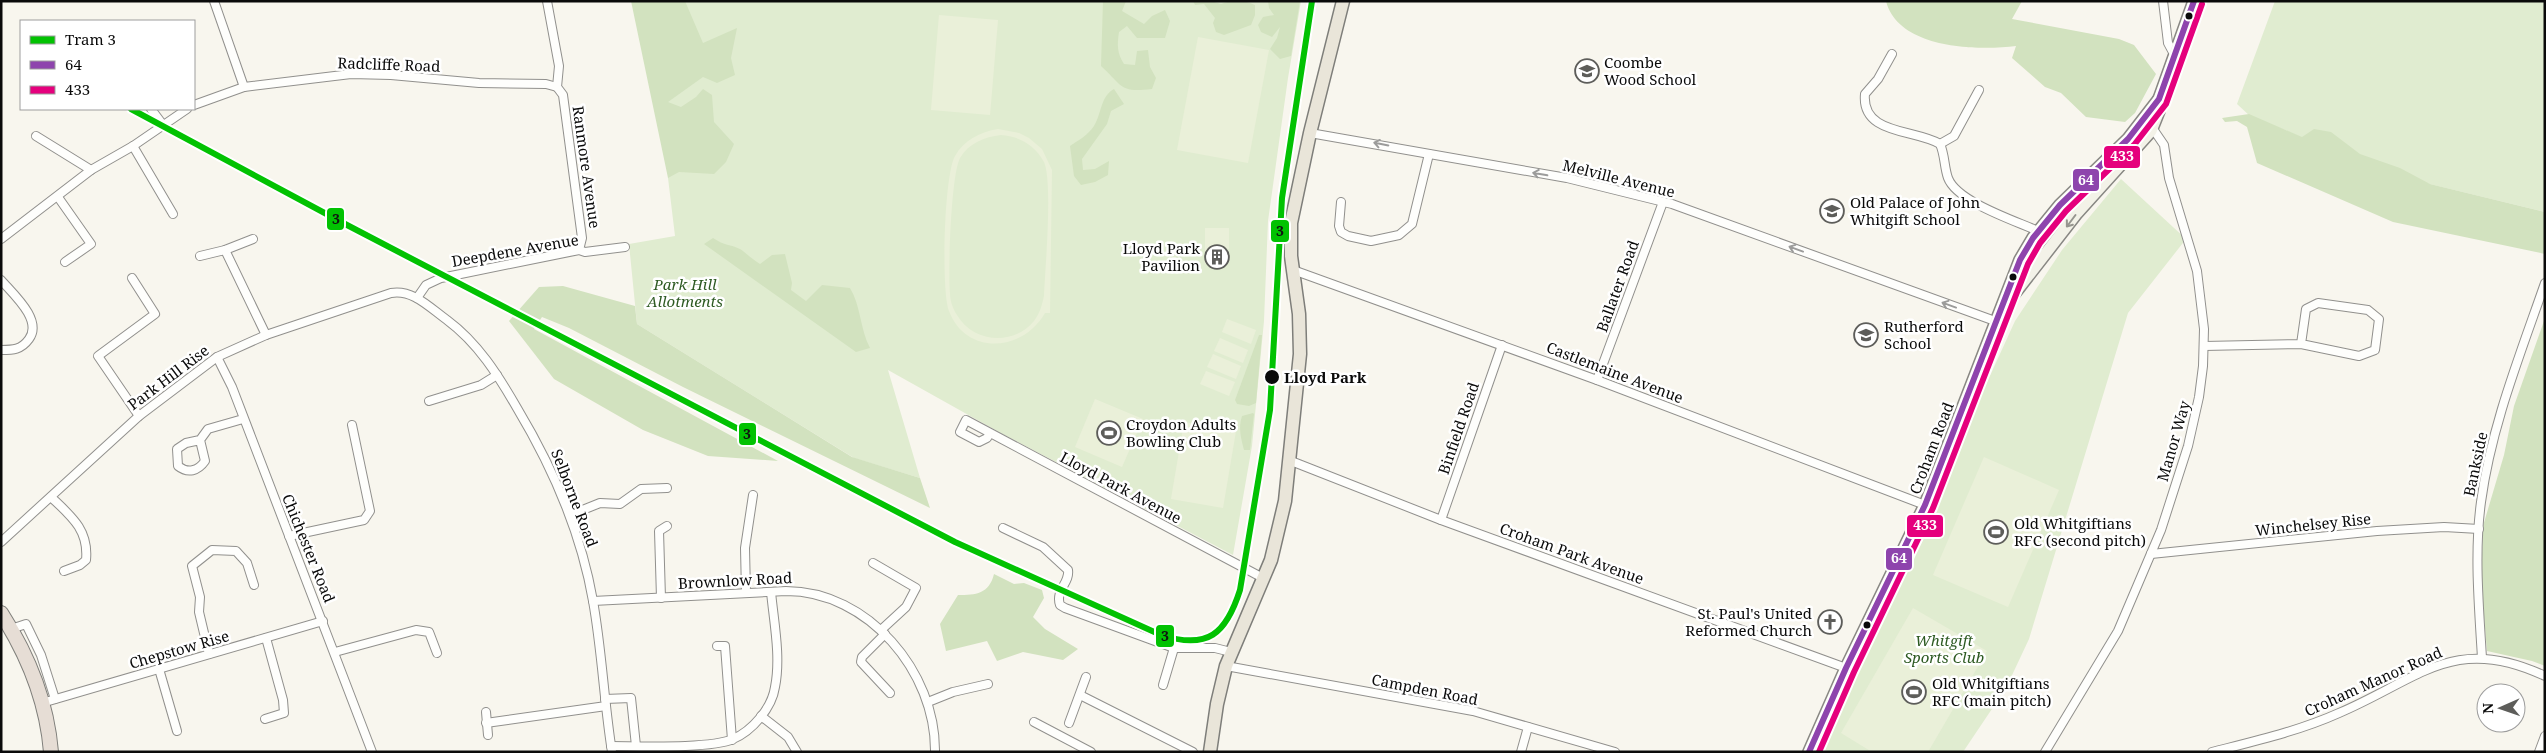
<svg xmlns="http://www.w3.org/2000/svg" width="2546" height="753" font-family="'Noto Serif',serif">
<rect width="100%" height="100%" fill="#f8f6ee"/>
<g fill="#e0ecd0">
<polygon points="635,1 1301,1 1288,78 1268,221 1264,321 1252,446 1233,555 997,431 888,370 920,478 854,458 637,324 629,244 675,236 668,178 670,145"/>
<polygon points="2275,1 2545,1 2545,212 2376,171 2285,130 2251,117 2237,104"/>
<polygon points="2121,179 2186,239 2128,313 2029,639 2006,688 1963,752 1831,752 1818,748 1854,664 1895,584 2015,321 2062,250"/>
</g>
<g fill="#d2e2bf">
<polygon points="631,1 685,1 703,43 737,28 731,58 735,75 717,83 703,77 668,102 681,107 696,97 703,89 712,95 714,122 734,144 726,162 714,174 679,172 668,178"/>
<path d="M1103 1H1126L1122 11 1144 24 1152 16 1165 10 1170 21 1165 38H1137L1127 26 1119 32C1117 45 1117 53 1124 64L1135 65 1137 51 1148 50 1150 67 1156 78 1152 89C1119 93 1123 86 1101 66Z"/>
<path d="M1193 1H1211L1221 4C1231 0 1245 0 1255 5V15L1251 25 1224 35 1216 32 1213 23 1215 18 1204 4 1195 5Z"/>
<polygon points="1268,1 1300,1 1291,56 1280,59 1270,49 1277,38 1280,27 1272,37 1261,32 1258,25 1263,17 1274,15 1269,8"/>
<path d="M1886 1H2022L2012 19 2119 39 2134 45 2156 74 2135 113 2125 122 2086 117 2061 93 2045 87 2012 58 2016 46C1978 51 1898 49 1886 1Z"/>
<path d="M1114 89 1124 104 1111 111 1107 124 1082 159 1083 170 1095 169 1109 161 1108 175 1095 182 1081 185 1074 176 1070 146C1079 140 1088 135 1094 126 1102 113 1100 97 1114 89Z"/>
<polygon points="2249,114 2302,137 2314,129 2331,132 2360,154 2400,168 2430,184 2545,212 2545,254 2393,222 2257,163 2247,127 2237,121 2225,122 2222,118"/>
<path d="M713 238C725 246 730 244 740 249 745 252 753 260 760 264L772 255 785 254 792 283 791 290 806 301 822 285 850 288C861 306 860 329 870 348L856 352 704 244Z"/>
<polygon points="563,286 635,306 637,324 852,457 920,478 930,508 683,387 569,328 542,317 534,329 778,461 708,456 643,430 554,379 509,321 539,287"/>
<polygon points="2545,318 2545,666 2532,661 2487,651 2481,582 2483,526 2504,455 2514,406"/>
<polygon points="1259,335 1262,335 1256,403 1249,406 1237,404 1235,400"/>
<path d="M1253 413 1254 414 1250 450H1244C1241 438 1238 428 1242 416Z"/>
<path d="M994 574 1014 584 1024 583 1042 590 1044 598 1033 617 1045 629 1078 649 1063 660 1023 652 997 661 987 641 946 651 940 624 958 595C976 595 989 594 994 574Z"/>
</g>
<g fill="#eaf0d9" fill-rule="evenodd">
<polygon points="939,15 998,20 990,115 931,110"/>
<polygon points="1198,37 1269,50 1248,163 1177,150"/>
<path d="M998 129 1019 133 1029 138 1042 149 1052 170 1050 313H1045C1023 352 966 356 949 311 941 291 944 175 955 156 964 140 980 132 998 129ZM1001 135C1019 136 1035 145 1044 162 1053 182 1045 270 1044 296 1042 305 1040 313 1034 321 1014 346 973 343 957 315 953 309 950 301 950 293 948 271 951 175 960 158 969 143 984 137 1001 135Z"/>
<polygon points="1205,228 1229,228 1229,249 1218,249 1217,264 1205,264"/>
<polygon points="1227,319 1256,330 1251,344 1222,332"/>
<polygon points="1220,338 1248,350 1243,363 1214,351"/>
<polygon points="1213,354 1241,366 1236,379 1207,367"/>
<polygon points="1206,371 1235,382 1229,396 1200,384"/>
<polygon points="1095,399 1143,419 1122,467 1075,447"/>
<polygon points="1184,422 1236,431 1223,508 1171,499"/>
<polygon points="1984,457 2059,490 2008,607 1933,575"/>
<polygon points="1913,608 1987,651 1928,752 1872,752 1841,733"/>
</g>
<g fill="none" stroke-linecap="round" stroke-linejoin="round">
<g stroke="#91908d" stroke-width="10">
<g id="street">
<polyline points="214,1 244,87"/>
<polyline points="547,1 559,66 557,87 563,95 582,238 579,250"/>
<polyline points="2163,1 2168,43 2175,56"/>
<path d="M1892 54 1878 79 1865 94C1861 135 1915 129 1940 144 1945 155 1944 167 1948 178 1957 202 2016 221 2038 231"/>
<polyline points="194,105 244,87 351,74 391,75 479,83 546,84 557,87"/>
<polyline points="151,109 163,125"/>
<polyline points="1310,133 1567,178 1672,204 1995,321"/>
<polyline points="36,136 91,170"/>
<polyline points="1940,144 1954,136 1979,90"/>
<polyline points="133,146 173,214"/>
<polyline points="58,197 91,244 65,262"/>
<polyline points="1341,202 1339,226 1341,232 1348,236 1371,241 1399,235 1412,224 1429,154"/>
<polyline points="1,239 91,170 133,146 187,109"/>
<polyline points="225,250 266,335"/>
<polyline points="200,256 225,250 253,239"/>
<polyline points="1293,270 1597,380 1925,505"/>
<polyline points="132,278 155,314 98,356 139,416"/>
<path d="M1 280C13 294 43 320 29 339 21 350 13 350 1 350"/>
<polyline points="417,298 426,285 441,278 579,250 585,252 625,247"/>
<polyline points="2204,346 2301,344 2306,309 2318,303 2368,310 2379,319 2375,350 2359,356 2301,344"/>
<polyline points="217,357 232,387 372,752"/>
<polyline points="1597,380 1663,202"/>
<polyline points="429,401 481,385 497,375"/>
<polyline points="990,433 987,438 979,442 960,432 966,420 1263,578"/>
<path d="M200 440 205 461C198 471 188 474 178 466L177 449 186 443 200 440 208 429 243 419"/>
<polyline points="1291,461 1441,520 1846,668"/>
<path d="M51 497C71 516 89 530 86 560L80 565 64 571"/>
<polyline points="570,515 600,503 620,504 641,489 667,488"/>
<polyline points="1441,520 1502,345"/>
<path d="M1003 528 1043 547 1068 570C1070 583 1055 590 1060 605L1065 608 1174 648H1215L1231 652"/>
<polyline points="289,536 364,520 370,511 352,425"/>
<path d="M1 542 139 416 217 357 266 335 391 293C413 289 430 308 447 320 478 343 498 375 517 408 553 468 581 532 593 601 602 651 604 702 612 752"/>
<polyline points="2151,554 2377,531 2444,527 2479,529"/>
<polyline points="873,563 916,588 906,607 881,630"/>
<polyline points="746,593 745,548 753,495"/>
<polyline points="661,598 659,531 667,526"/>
<path d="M593 601 786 591C868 591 936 672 935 752"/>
<polyline points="11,629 26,624 41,655 55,699"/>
<polyline points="885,634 862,657 861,662 890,693"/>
<polyline points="717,646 725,646 732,740"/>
<polyline points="335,652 416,630 429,632 437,653"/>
<polyline points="209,654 199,612 200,597 192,566 212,550 236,551 247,563 254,585"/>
<path d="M2482 658C2479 607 2474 553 2481 502 2491 427 2520 355 2545 283"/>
<polyline points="1226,666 1473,711 1615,752"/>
<polyline points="159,669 177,731"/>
<polyline points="1163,685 1174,648"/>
<polyline points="1080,695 1193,752"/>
<polyline points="605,699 631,698 636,746"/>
<polyline points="928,702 953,692 988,684"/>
<polyline points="42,703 323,621"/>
<polyline points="486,712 488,735"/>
<polyline points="761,716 788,737 797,752"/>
<polyline points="265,719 284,713 283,700 266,638"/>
<polyline points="1034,722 1091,752"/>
<polyline points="486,723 606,706"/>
<polyline points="1069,723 1086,677"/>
<path d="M611 746C638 746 711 749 733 739 752 731 772 708 775 687 781 657 774 623 771 592"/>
<polyline points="1521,752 1528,727"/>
<polyline points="2045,752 2118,631 2161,530 2188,446 2199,397 2203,366 2204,329 2197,271 2169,178 2164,145 2151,126"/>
<path d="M2212 752C2255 741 2299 731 2339 713 2419 679 2454 633 2545 676"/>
<polyline points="2539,752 2545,736"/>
</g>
</g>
<g stroke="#888783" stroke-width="14">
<g id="secondary">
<polyline points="2004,307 2077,213 2151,131 2159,111 2159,99 2194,1"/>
<polyline points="1809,752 1846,668 1925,505 2020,260 2033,238 2060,205 2128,139 2159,99"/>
</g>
</g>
<g stroke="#7e7e7a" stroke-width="15">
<polyline id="primary" points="1210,752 1217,704 1226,666 1271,560 1285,501 1300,354 1299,314 1291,256 1291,223 1310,133 1343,1"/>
</g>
<g stroke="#7e7e7a" stroke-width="16">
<path id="highway" d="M1 613C28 655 47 703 51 752"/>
</g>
<use href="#street" stroke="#fefefc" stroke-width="8"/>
<use href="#secondary" stroke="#f3f2e8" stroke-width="11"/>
<use href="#primary" stroke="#e9e5d9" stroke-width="12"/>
<use href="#highway" stroke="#e6ddd5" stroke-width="14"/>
<g stroke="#fff" stroke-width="10">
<polyline id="bus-1" points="1809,752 1846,668 1925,505 2020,260 2033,238 2060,205 2128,139 2159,99 2194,1"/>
</g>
<g stroke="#fff" stroke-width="10">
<polyline id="bus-2" points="1819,752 1854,672 1933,508 2028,264 2040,243 2066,211 2134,145 2166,104 2202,4"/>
</g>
<use href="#bus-1" stroke="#8e44ad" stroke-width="6"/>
<use href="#bus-2" stroke="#e5007d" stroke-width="6"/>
<g stroke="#fff" stroke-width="10">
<path id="tram-1" d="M131 109 347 225 955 542 1161 635C1208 650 1226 634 1240 590L1270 410 1282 198 1312 1"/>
</g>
<use href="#tram-1" stroke="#02c202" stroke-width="6"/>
</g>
<defs><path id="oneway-shaft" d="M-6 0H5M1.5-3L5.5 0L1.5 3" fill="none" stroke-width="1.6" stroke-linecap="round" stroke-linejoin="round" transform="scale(1.25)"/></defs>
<g stroke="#9c9c9b">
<use href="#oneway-shaft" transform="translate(1381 144) rotate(-169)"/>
<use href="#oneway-shaft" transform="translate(1540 174) rotate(-170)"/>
<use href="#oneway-shaft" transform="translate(1796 249) rotate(-160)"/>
<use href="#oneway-shaft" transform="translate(1949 305) rotate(-160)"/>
</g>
<use stroke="#96958f" href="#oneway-shaft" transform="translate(2071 221) rotate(127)"/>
<defs>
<g id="school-ring" transform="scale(1.25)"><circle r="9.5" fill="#fff" stroke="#5d5d5a" stroke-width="1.5"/><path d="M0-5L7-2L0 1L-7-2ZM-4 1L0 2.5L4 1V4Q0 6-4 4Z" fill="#5d5d5a"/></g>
<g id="building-ring" transform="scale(1.25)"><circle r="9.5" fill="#fff" stroke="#5d5d5a" stroke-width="1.5"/><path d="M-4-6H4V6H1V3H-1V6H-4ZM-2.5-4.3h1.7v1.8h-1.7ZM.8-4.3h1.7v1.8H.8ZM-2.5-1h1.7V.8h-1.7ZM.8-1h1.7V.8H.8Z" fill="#5d5d5a"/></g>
<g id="stadium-ring" transform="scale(1.25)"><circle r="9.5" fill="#fff" stroke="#5d5d5a" stroke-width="1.5"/><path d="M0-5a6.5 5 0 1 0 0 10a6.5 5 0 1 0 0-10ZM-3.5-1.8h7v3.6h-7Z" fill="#5d5d5a"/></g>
<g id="church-ring" transform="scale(1.25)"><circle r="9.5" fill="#fff" stroke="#5d5d5a" stroke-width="1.5"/><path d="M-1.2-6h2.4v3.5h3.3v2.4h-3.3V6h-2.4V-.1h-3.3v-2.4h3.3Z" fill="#5d5d5a"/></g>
</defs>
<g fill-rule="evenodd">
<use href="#school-ring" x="1587" y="71"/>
<use href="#school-ring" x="1832" y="211"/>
<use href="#building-ring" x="1217" y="257"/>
<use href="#school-ring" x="1866" y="335"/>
<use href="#stadium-ring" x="1109" y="433"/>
<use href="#stadium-ring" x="1996" y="532"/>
<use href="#church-ring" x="1830" y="622"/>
<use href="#stadium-ring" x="1914" y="692"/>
</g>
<g fill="#0a0a0a" stroke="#fff" stroke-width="2">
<circle cx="2189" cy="16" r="4.5"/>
<circle cx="2013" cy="277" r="4.5"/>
<circle cx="1272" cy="377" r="8"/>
<circle cx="1867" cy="625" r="4.5"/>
</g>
<g text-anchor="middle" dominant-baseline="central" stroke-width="5" stroke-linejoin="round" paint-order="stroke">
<g font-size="15" fill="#0a0a0a" stroke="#fff" text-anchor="start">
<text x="1604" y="62">Coombe<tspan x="1604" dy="17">Wood School</tspan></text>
<text x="1850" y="202">Old Palace of John<tspan x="1850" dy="17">Whitgift School</tspan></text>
<text x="1200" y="248" text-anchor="end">Lloyd Park<tspan x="1200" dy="17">Pavilion</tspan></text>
<text x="1884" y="326">Rutherford<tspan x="1884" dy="17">School</tspan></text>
<text x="1126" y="424">Croydon Adults<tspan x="1126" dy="17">Bowling Club</tspan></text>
<text x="2014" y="523">Old Whitgiftians<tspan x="2014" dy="17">RFC (second pitch)</tspan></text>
<text x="1812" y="613" text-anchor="end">St. Paul's United<tspan x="1812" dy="17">Reformed Church</tspan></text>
<text x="1932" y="683">Old Whitgiftians<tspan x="1932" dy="17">RFC (main pitch)</tspan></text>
</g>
<g font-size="15" fill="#0a0a0a" stroke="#fff">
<text transform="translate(389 64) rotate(2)">Radcliffe Road</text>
<text transform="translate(587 167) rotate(82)">Ranmore Avenue</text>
<text transform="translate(1619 178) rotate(14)">Melville Avenue</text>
<text transform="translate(515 250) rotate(-10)">Deepdene Avenue</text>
<text transform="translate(1617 286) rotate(-70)">Ballater Road</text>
<text transform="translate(1615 372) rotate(21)">Castlemaine Avenue</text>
<text transform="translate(168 377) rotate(-37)">Park Hill Rise</text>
<text transform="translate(1458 428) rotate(-71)">Binfield Road</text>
<text transform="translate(2173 441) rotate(-74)">Manor Way</text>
<text transform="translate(1931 448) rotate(-69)">Croham Road</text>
<text transform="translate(2475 464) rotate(-78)">Bankside</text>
<text transform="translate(1121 487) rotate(28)">Lloyd Park Avenue</text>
<text transform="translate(575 498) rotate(69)">Selborne Road</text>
<text transform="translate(2313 524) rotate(-6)">Winchelsey Rise</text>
<text transform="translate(309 548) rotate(68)">Chichester Road</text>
<text transform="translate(1572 553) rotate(20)">Croham Park Avenue</text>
<text transform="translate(735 580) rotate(-3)">Brownlow Road</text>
<text transform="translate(179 649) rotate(-16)">Chepstow Rise</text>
<text transform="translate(2373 681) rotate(-24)">Croham Manor Road</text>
<text transform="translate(1425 689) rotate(11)">Campden Road</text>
</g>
<g font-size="15" font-style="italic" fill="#2d5a22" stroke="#fff">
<text x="685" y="284">Park Hill<tspan x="685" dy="17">Allotments</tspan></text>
<text x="1944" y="640">Whitgift<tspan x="1944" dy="17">Sports Club</tspan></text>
</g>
<g font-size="15" font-weight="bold" fill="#0a0a0a" stroke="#fff" text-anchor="start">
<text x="1284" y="377">Lloyd Park</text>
</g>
</g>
<g stroke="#fff" stroke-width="2">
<rect x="2103" y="145" width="38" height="24" rx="5" fill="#e5007d"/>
<rect x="2072" y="168" width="28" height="24" rx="5" fill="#8e44ad"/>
<rect x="326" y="207" width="19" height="24" rx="5" fill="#02c202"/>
<rect x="1270" y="219" width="20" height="24" rx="5" fill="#02c202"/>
<rect x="738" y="422" width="19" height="24" rx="5" fill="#02c202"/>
<rect x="1906" y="514" width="38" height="24" rx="5" fill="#e5007d"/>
<rect x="1885" y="547" width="28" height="24" rx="5" fill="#8e44ad"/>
<rect x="1155" y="624" width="20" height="24" rx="5" fill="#02c202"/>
</g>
<g font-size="14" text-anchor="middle" font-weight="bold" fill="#fff">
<text x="2122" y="161">433</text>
<text x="2086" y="185">64</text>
<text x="1925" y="530">433</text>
<text x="1899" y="563">64</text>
</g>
<g font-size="14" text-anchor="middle" font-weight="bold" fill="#111">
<text x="336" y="224">3</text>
<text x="1280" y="236">3</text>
<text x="747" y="439">3</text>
<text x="1165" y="641">3</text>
</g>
<rect width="2546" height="753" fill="none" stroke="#0a0a0a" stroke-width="5"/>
<rect x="20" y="20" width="175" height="90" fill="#ffffff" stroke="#9d9d9d"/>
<rect x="30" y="36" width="25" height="8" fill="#02c202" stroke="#9d9d9d"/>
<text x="65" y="45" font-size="15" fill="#0a0a0a">Tram 3</text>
<rect x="30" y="61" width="25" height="8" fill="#8e44ad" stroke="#9d9d9d"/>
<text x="65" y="70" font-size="15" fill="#0a0a0a">64</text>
<rect x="30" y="86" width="25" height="8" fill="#e5007d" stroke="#9d9d9d"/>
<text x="65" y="95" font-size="15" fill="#0a0a0a">433</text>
<g transform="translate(2501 708) rotate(268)"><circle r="24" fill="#ffffff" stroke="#9d9d9d"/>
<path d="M0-4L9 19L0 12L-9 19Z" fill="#5d5d5a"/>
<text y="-8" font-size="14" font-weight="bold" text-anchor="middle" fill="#0a0a0a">N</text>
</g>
</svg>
